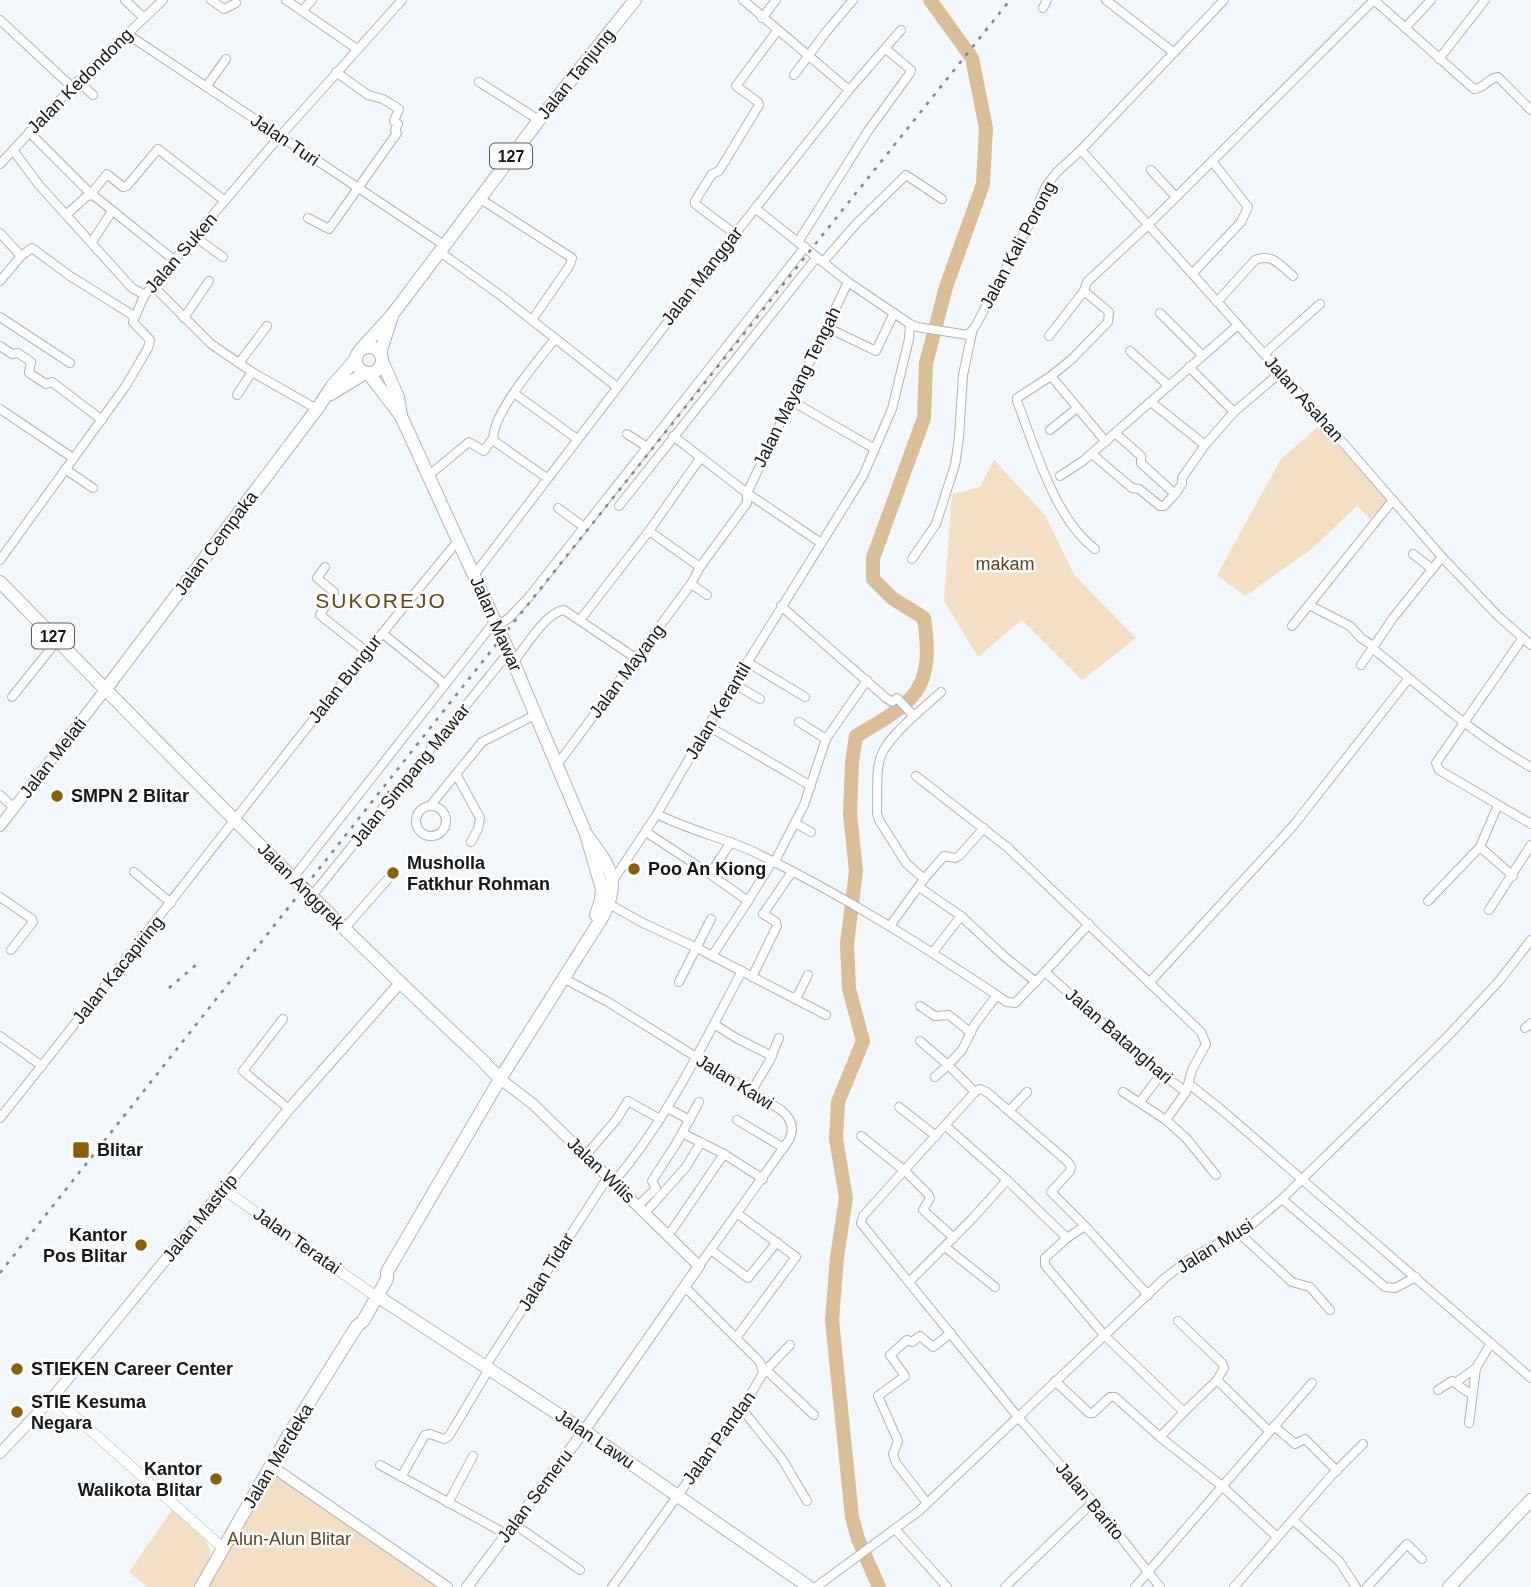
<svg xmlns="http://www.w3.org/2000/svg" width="1531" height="1587" font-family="Helvetica,sans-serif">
<rect width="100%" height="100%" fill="#f1f7fa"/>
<g fill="#f2dfc4">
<polygon points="1320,425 1387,500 1370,519 1357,506 1313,548 1245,596 1217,575 1281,459"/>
<polygon points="994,460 1045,515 1075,576 1136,638 1082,680 1022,620 978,657 944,601 952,494 980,487"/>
<polygon points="272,1470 448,1587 204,1587"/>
<polygon points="172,1510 206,1541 211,1551 206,1571 197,1587 147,1587 129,1572"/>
</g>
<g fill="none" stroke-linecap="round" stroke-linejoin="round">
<path stroke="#d9be98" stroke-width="14" d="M879 1587 858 1539 852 1517 832 1320 837 1257 846 1198 836 1139 838 1102 863 1041 849 989 847 944 856 871 850 814 852 762 856 736C914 702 935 691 924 618L892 598 873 579V558L924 418 926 363 946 287 983 184 986 128 972 58 930 0"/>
<g stroke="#aeb3b6" stroke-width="10">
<g id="minor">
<polyline points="125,0 144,18"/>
<polyline points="211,0 224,9 236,3"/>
<polyline points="286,0 357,49"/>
<polyline points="1106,0 1173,52"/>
<path d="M1374 0 1474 89C1484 89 1488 78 1498 77L1531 110"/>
<polyline points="1043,8 1047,0"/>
<polyline points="302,11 312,0"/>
<polyline points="762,18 776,0"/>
<polyline points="0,20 72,87"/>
<polyline points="1405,28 1431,0"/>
<polyline points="127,34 444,245"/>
<polyline points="1439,59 1485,0"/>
<polyline points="794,75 826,32 853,0"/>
<polyline points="78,81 93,95"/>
<polyline points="479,82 539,120"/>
<polyline points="206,87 226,59"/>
<polyline points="849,90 901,30"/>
<polyline points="29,132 91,194 107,174 123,187 127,186 158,149 225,201"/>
<polyline points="13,150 39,185 132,288 145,295"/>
<polyline points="1081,150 1318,414 1442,557 1497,615 1531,645"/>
<polyline points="0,164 72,87 163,0"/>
<polyline points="1151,170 1176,197"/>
<polyline points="479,198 572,258 570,265 532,320"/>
<polyline points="755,208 848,282 910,324 917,327 968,335 975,327 1030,223 1046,186 1057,172 1081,150 1224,0"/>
<polyline points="66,215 87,196 93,195 174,260"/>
<polyline points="308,218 329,229 397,133 395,130 398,124 394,121 399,109 383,99 368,95 336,72"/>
<polyline points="0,233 21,256"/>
<polyline points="735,234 695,204 695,201 712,174 719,171 759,105 758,102 736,86 777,31"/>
<polyline points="195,237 223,257"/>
<polyline points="92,242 112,211"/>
<polyline points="798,242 868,131 910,73 911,70 886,49"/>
<polyline points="440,252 500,295 617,387"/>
<polyline points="823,262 856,224 906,175 942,199"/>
<polyline points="1192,274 1241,222 1248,207 1212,161"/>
<polyline points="0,281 21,256 32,248 70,276 134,316"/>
<polyline points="152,285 211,344 252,372 317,409"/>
<path d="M1217 302 1255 260C1272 253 1280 265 1293 276"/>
<polyline points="1160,313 1202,355"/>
<polyline points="0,317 70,363"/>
<polyline points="184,318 209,281"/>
<polyline points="826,327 876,351 894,313"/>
<polyline points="1049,336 1084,291"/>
<polyline points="0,346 12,354 18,353 31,362 29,373 46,384 52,382 102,420"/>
<polyline points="1130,351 1169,386"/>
<polyline points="1264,354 1320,304"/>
<polyline points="239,363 267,326"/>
<polyline points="1051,376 1106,442"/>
<polyline points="514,393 577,439"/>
<polyline points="237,395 252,372"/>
<polyline points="790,400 875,449"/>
<polyline points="1151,402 1205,445"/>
<polyline points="0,409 73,458"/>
<polyline points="1234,412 1281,372"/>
<polyline points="1050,430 1077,408"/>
<polyline points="1115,433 1141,456 1141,463 1175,494 1182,484 1182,478 1205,445 1234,412 1189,367"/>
<polyline points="627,434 647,447"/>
<polyline points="673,436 747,493 821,543"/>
<polyline points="1092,454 1132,488 1139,489 1160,506 1164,506 1175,494"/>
<polyline points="65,469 93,488"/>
<polyline points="428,476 469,442 484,451 493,438"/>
<polyline points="1060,476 1083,461 1238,325"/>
<path d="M547 478 494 441C488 418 540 358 555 339"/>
<polyline points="619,506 817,257"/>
<polyline points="558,508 584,527"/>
<polyline points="649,531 700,567"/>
<path d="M1095 549C1054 518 1035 447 1017 401V398L1051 376 1072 359 1108 322 1109 312 1084 291 1087 282 1148 225 1374 0"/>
<polyline points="1413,554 1432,569"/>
<polyline points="912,559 936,524 955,465 959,438 963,375 972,333"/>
<polyline points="0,560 125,387 148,348 150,340 133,322 144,296 273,144 402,0"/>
<polyline points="325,567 317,578 334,592 320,615 367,652"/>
<polyline points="474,575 735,234 849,90 743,0"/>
<polyline points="691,584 707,595"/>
<polyline points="1309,605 1350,626 1361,638 1373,646"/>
<path d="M781 606 886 698 892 702 897 698 914 716C872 755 878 758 877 813L879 820 906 863 924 879"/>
<polyline points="580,620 649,531 701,457"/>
<polyline points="497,626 509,618 529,597 805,247"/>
<polyline points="1292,626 1393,500"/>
<polyline points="382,633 445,684"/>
<polyline points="1522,639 1436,763 1439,770 1531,824"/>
<path d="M1372 648C1424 689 1473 735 1531 767"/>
<polyline points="747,662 805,697"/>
<path d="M513 663C524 649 546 612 564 610L637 659"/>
<polyline points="1361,665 1393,618 1442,557"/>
<polyline points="734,684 760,699"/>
<polyline points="12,697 57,641"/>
<polyline points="914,716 941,692"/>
<polyline points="799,722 826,739"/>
<polyline points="708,726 811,786"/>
<polyline points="557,765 691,584 700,567 747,503 747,493 848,282"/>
<polyline points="456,774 480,818 478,829 471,842"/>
<polyline points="0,795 14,808"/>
<polyline points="430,806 482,742 535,715"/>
<circle cx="431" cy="821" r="15"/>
<path d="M657 814C688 830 721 837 752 851 842 894 925 947 1007 1002L1015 1003 1045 972 1149 1064 1186 1092 1192 1070 1206 1044 1201 1032 1007 847 916 776"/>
<polyline points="795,823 811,832"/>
<polyline points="646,832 710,874 731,842"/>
<polyline points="1480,847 1513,876"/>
<polyline points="774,863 804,805 826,739 867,680"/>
<polyline points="134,872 171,903"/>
<polyline points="710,874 748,901 772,862"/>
<polyline points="293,878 495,621"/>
<polyline points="614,879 657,814 708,726 863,476 892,409 909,339 910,324"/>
<polyline points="919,887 961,916 1005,957 1036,982"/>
<polyline points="0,897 32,919 33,922 11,950"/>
<polyline points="311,897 509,652"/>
<polyline points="1428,901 1480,847 1498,805"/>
<polyline points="609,904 643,923 695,947 826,1015"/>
<polyline points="1489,910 1531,845"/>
<polyline points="890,926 924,879 944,856 955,858 959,856 984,828"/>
<polyline points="344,929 387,880"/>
<polyline points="933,952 961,916"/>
<polyline points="712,956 748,901"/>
<polyline points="1045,972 1089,924"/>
<polyline points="752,977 777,926 776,922 763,914 792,872"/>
<path d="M563 978 608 1002 781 1110C791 1118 795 1128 789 1140L699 1266"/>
<polyline points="679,982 711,919"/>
<polyline points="1149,983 1293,826 1409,678"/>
<polyline points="997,995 975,1024 962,1050 948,1065 975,1092 863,1216 861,1223 1018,1417 1093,1502 1160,1587"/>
<polyline points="796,999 808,975"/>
<polyline points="920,1006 935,1016 949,1015 971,1033"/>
<polyline points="283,1019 243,1071 289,1109"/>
<polyline points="714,1024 736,1038 772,1056"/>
<polyline points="1525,1028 1531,1023"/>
<polyline points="0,1036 42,1066"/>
<polyline points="920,1041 948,1065 935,1077"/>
<polyline points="1189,1084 1223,1111 1531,1378"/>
<polyline points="751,1092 769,1062 779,1038"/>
<polyline points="975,1092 980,1089 987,1092 1068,1162 1071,1167 1070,1171 1051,1192 1085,1226"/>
<polyline points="1123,1092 1166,1120 1186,1092"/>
<polyline points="1140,1102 1161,1074"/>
<polyline points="899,1107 936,1136"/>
<polyline points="667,1108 690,1120"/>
<polyline points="1009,1111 1027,1092"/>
<path d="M0 1118C154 926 301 730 458 541"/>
<polyline points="737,1120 784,1148"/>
<polyline points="1166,1120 1186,1138 1216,1175"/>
<polyline points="946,1126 1007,1180 1067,1238 1045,1258 1045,1265 1105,1336 1184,1412 1217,1380 1224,1368 1222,1363 1178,1321"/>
<polyline points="682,1133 724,1154"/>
<polyline points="861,1136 905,1171 928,1194 930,1198 923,1210 954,1238"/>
<polyline points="586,1155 616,1120 628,1101 660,1119"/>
<path d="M613 1183C667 1120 703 1044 742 971"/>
<polyline points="1282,1199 1385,1287 1395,1288 1416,1277"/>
<polyline points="638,1206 656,1188 652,1181 676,1144 699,1102"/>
<polyline points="645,1213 686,1167 701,1142"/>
<polyline points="1239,1233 1292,1282 1310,1287 1330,1310"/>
<polyline points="668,1236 724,1154 763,1179"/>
<polyline points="1067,1238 1085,1226 1148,1295"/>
<polyline points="945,1247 995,1287"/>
<polyline points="711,1250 748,1278 777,1242"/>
<polyline points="909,1282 973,1218 1007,1180"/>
<polyline points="736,1338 796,1257 738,1214"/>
<polyline points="485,1367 608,1177"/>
<polyline points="763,1367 814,1415"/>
<polyline points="766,1370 790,1345"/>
<polyline points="1217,1380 1269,1431"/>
<polyline points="1055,1381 1089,1413 1093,1413 1110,1397 1115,1397 1160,1437 1222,1486 1277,1537"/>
<polyline points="1455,1383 1476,1368"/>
<polyline points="1438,1390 1452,1381 1472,1395"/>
<polyline points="741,1408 782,1459 807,1501"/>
<polyline points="1469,1423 1476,1368 1491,1343"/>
<polyline points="1274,1426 1295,1444 1305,1439 1337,1471"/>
<polyline points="1160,1437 1184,1412"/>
<polyline points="380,1465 506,1534"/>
<polyline points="401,1477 425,1435 430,1434 444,1439 449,1436 489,1369"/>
<polyline points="448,1503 473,1456"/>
<polyline points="927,1503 896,1463 893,1454 898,1441 878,1396 905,1376 890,1355 907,1340 912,1342 920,1336 933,1347 951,1333"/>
<polyline points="1293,1520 1339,1561 1356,1587"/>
<polyline points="514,1524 580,1570"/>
<polyline points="896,1530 947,1587"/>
<polyline points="612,1587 752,1392 763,1373 760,1362 685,1287"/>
<polyline points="816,1587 919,1511 1165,1278 1188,1260 1250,1226 1282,1199 1448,1036 1499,981 1531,940"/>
<polyline points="1005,1587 1093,1502"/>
<polyline points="1135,1587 1312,1383"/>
<polyline points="1234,1587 1331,1476 1363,1444"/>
<polyline points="1367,1587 1407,1544 1422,1559"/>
</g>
</g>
<g stroke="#aeb3b6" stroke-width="11">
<g id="tertiary">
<polyline points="223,1189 371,1293"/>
<polyline points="53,1397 223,1548"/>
</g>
</g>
<g stroke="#aeb3b6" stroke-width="12">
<g id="secondary">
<polyline points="0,826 105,690"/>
<polyline points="0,1453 53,1397 289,1109 400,983"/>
<polyline points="271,1466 447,1587"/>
<polyline points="467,1587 584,1431 699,1266 533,1104 500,1079"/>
</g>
</g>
<g stroke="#aeb3b6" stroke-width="14">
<g id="primary">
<circle cx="369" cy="360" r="13"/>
<polyline points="361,349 392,315 539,120 635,0"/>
<polyline points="380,353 392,316"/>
<polyline points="382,361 398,397 401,416"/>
<polyline points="369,374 401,416 509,652 586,834 602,889 601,900 596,915"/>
<polyline points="331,394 365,373"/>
<path d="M0 582C158 743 316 905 481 1059L500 1079"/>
<polyline points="105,690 317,409 333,385 355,360"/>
<polyline points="377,1296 584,1431 809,1587"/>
<path d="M201 1587 288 1436 357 1326 363 1321 387 1279V1272L500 1079 603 916C622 878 609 866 586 834"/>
<polyline points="1449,1587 1531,1500"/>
</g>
</g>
<use href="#minor" stroke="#fff" stroke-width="8"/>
<use href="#tertiary" stroke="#fff" stroke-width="10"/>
<use href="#secondary" stroke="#fff" stroke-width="10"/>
<use href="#primary" stroke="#fff" stroke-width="12"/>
<g stroke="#808486" stroke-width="2.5" stroke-dasharray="3.5 7" stroke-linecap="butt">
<polyline points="169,988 196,965"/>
<polyline points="0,1273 502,637 1010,0"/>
</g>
</g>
<g fill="#8b5f03" stroke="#fff" stroke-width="2.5">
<circle cx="57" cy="796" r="7"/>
<circle cx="634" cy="869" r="7"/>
<circle cx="393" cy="873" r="7"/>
<rect x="72" y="1141" width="18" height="18" rx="3.5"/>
<circle cx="141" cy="1245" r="7"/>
<circle cx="17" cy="1369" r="7"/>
<circle cx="17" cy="1412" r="7"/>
<circle cx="216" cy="1479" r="7"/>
</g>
<g text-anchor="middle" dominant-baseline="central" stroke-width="5" stroke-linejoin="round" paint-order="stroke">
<g fill="#fff" stroke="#5a5c5d" stroke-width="2">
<rect x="490" y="143.5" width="42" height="25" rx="5"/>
<rect x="32" y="623.5" width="42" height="25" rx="5"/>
</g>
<g font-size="16" font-weight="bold" fill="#141617">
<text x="511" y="156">127</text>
<text x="53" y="636">127</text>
</g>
<g font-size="18" fill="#141617" stroke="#fff">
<text transform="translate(576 74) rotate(-51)">Jalan Tanjung</text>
<text transform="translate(80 81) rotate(-45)">Jalan Kedondong</text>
<text transform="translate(285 140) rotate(34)">Jalan Turi</text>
<text transform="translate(1018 245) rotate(-62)">Jalan Kali Porong</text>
<text transform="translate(181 253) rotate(-49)">Jalan Suken</text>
<text transform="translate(702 276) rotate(-52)">Jalan Manggar</text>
<text transform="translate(797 387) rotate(-64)">Jalan Mayang Tengah</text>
<text transform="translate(1304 399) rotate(48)">Jalan Asahan</text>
<text transform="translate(216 543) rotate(-53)">Jalan Cempaka</text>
<text transform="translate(496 624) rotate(66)">Jalan Mawar</text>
<text transform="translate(627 671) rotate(-53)">Jalan Mayang</text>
<text transform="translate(345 679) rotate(-52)">Jalan Bungur</text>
<text transform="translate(718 711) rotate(-59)">Jalan Kerantil</text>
<text transform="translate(53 758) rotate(-52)">Jalan Melati</text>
<text transform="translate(410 775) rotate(-51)">Jalan Simpang Mawar</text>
<text transform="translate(301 886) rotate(45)">Jalan Anggrek</text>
<text transform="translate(118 970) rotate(-51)">Jalan Kacapiring</text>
<text transform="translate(1119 1036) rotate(41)">Jalan Batanghari</text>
<text transform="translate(735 1082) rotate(32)">Jalan Kawi</text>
<text transform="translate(601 1170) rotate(44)">Jalan Wilis</text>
<text transform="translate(200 1218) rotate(-51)">Jalan Mastrip</text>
<text transform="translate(297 1241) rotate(35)">Jalan Teratai</text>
<text transform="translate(1215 1246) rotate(-32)">Jalan Musi</text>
<text transform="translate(546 1272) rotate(-58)">Jalan Tidar</text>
<text transform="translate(719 1438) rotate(-54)">Jalan Pandan</text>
<text transform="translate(595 1439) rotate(34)">Jalan Lawu</text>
<text transform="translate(278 1456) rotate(-59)">Jalan Merdeka</text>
<text transform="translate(535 1496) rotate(-53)">Jalan Semeru</text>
<text transform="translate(1090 1501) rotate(50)">Jalan Barito</text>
</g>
<g font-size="18" fill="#614518" stroke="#fff">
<text x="1005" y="564">makam</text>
<text x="289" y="1539">Alun-Alun Blitar</text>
</g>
<g font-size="18" font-weight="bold" fill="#141617" stroke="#fff" text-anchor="start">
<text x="71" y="796">SMPN 2 Blitar</text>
<text x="407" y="863">Musholla<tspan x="407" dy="21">Fatkhur Rohman</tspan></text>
<text x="648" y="869">Poo An Kiong</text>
<text x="97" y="1150">Blitar</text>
<text x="127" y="1235" text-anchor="end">Kantor<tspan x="127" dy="21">Pos Blitar</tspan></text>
<text x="31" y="1369">STIEKEN Career Center</text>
<text x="31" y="1402">STIE Kesuma<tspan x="31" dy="21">Negara</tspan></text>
<text x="202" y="1469" text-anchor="end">Kantor<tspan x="202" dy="21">Walikota Blitar</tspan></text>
</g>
<g font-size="21" letter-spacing="2" fill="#664710" stroke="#fff">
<text x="381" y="600">SUKOREJO</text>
</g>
</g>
</svg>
